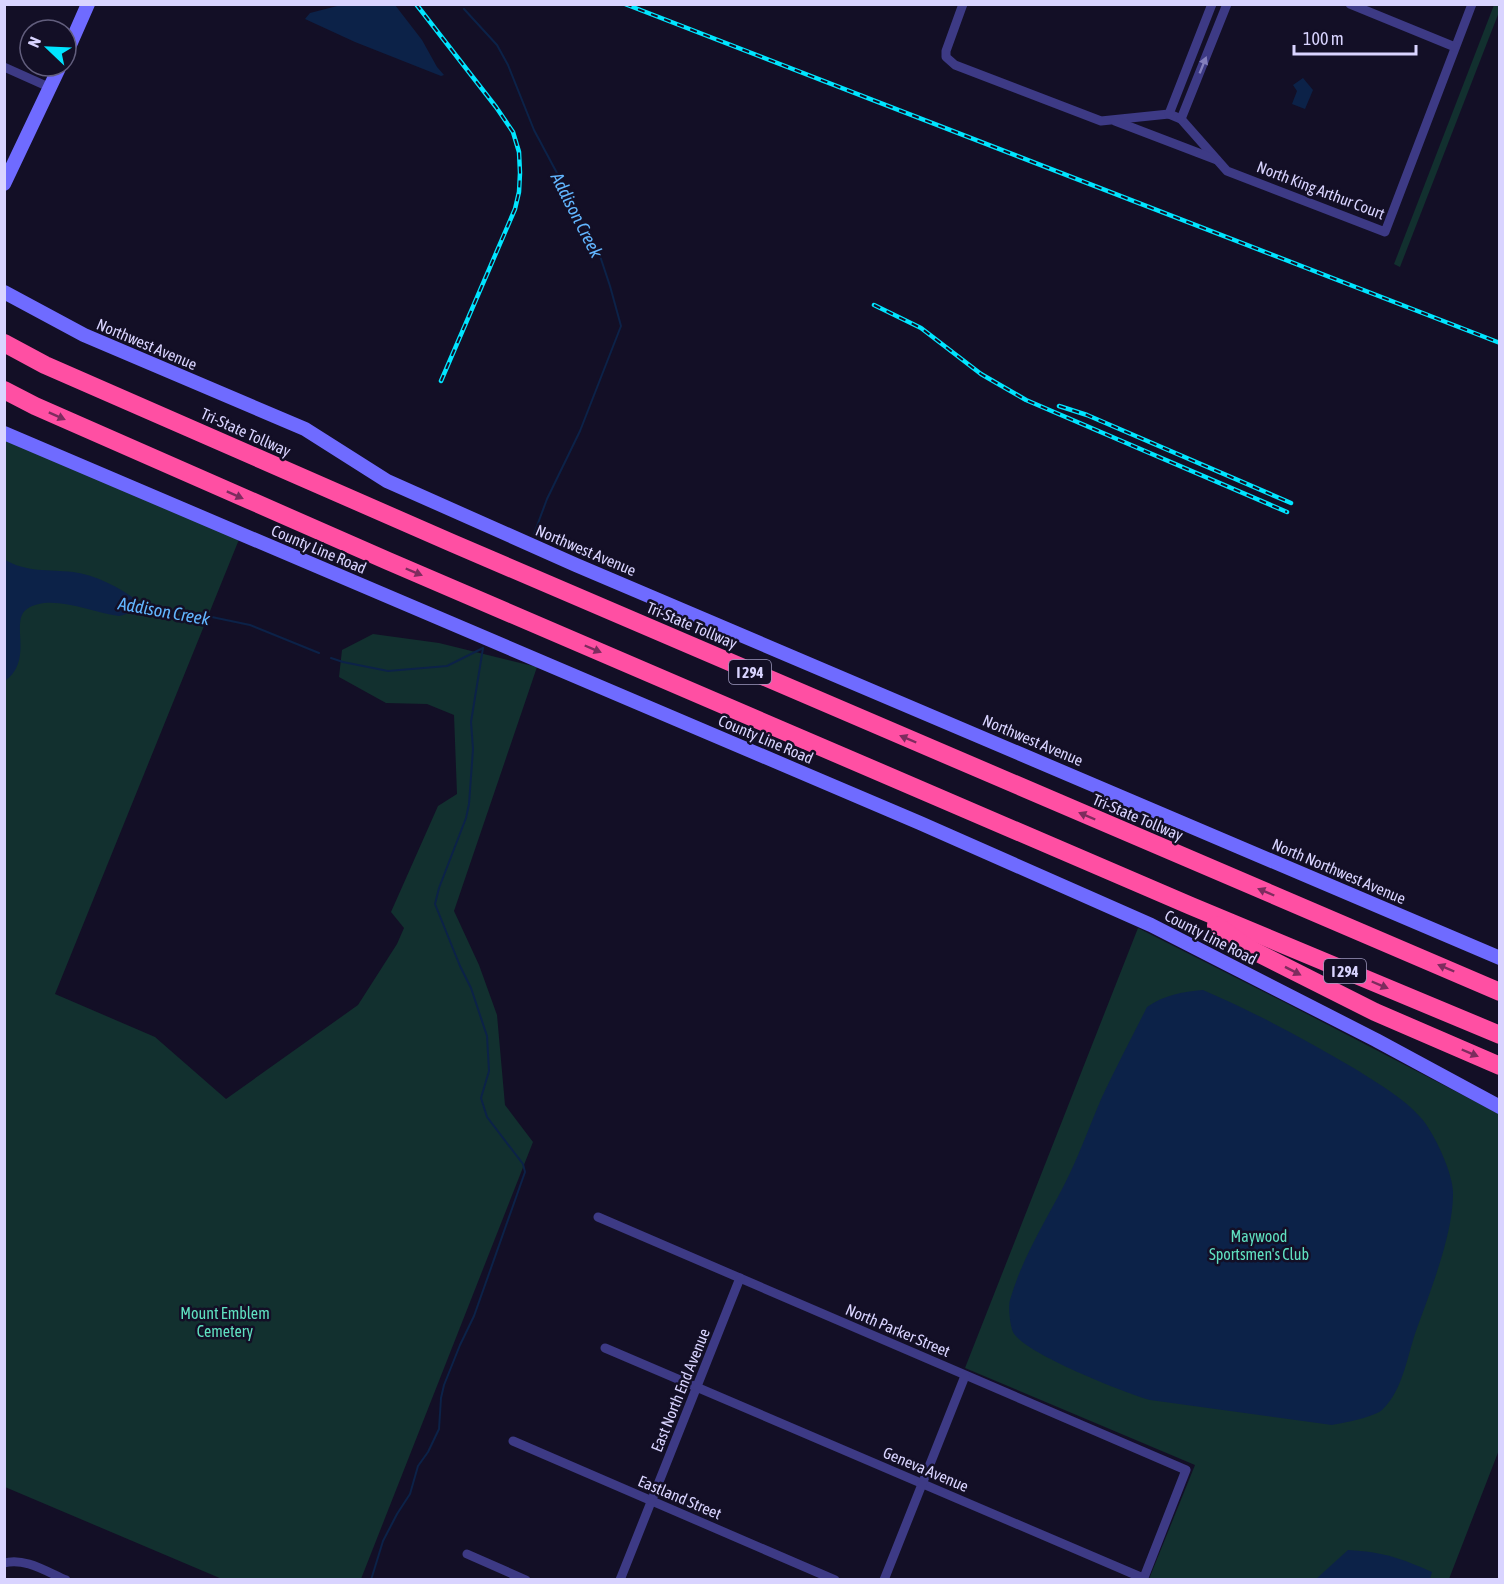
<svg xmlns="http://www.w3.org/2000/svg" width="1504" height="1584" font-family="'Asap Condensed',sans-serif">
<rect width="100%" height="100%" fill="#130f26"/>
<g fill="#12302f">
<polygon points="1494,5 1499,5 1499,12 1400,267 1394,264"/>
<polygon points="4,438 240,537 55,994 155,1037 226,1099 358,1005 397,944 404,928 391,912 438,806 457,794 454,715 427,704 386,703 339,677 342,650 373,634 439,643 537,667 454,911 479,965 497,1015 505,1105 533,1142 361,1579 222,1579 5,1487"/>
<polygon points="1138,928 1284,1002 1499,1114 1499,1450 1449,1579 1149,1579 1195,1465 965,1368"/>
</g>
<g fill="#0c2248">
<polygon points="345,4 395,5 422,40 437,67 444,75 441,76 355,42 305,19 310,13"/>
<polygon points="1303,78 1313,90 1305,109 1292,104 1297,91 1293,85"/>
<path d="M4 559C26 573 49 569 73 572 95 575 120 587 137 601 134 611 129 614 119 616 92 613 51 593 27 609 9 621 35 660 5 681Z"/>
<path d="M1203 990C1256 1013 1307 1040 1357 1070 1380 1085 1404 1098 1422 1119 1434 1133 1454 1175 1453 1194 1453 1236 1429 1294 1415 1334 1407 1358 1402 1391 1383 1409 1376 1417 1343 1423 1332 1425L1150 1400C1125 1393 1023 1353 1013 1332 1010 1325 1008 1307 1010 1300 1023 1254 1050 1215 1070 1173 1082 1148 1091 1122 1102 1097 1116 1067 1132 1037 1147 1007 1164 995 1182 992 1203 990Z"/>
<path d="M1348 1550C1384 1552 1400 1558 1432 1572L1430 1579H1316Z"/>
</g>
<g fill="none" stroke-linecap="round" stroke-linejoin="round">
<g stroke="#0c2248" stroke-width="2">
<polyline points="464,9 497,45 508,65 534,130 598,250 610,286 621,326 580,431 547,499 534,534"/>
<polyline points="134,607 207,616 250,625 319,653"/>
<polyline points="331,658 343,662 388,671 447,666 483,648"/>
<polyline points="371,1580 383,1541 397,1514 410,1494 418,1466 428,1452 439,1429 441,1398 444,1385 460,1345 474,1316 525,1172 523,1164 487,1117 481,1098 489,1071 487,1036 471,988 460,966 435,904 439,888 466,818 469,804 473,749 471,722 483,648"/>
</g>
<g stroke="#3d3a85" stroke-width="9">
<polyline points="963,4 946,51 946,57 955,65 1101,121 1169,114 1181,119 1227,171 1385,232 1472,4"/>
<polyline points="1350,4 1455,47"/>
<polyline points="4,67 51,88"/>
<polyline points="1169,114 1212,4"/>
<polyline points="1181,119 1227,4"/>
<polyline points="1115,121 1217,160"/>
<polyline points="598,1217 1186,1470 1143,1580"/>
<polyline points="605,1348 1143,1578"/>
<polyline points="513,1441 835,1580"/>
<polyline points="467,1554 526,1580"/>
<path d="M4 1563C25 1557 47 1572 66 1580"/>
<polyline points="620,1580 740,1278"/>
<polyline points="884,1580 965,1376"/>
</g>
<g stroke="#6f6bff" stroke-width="14">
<polyline points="66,54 88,4"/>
<polyline points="4,184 60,66"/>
<polyline points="4,292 84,335 305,429 387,481 576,565 1500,958"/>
<polyline points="4,433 920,823 1151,925 1376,1040 1500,1107"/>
</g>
<g stroke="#ff4fa3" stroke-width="18">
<polyline points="4,343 45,365 452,543 1500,992"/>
<polyline points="4,390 35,406 388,561 1191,906 1500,1035"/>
<polyline points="1216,925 1248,948 1375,1012 1500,1066"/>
</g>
<g stroke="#00e5ff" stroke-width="4.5">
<g id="rail">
<polyline points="416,4 496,107 513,132 519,152 520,173 519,192 515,209 441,381"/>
<polyline points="625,4 1500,343"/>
<polyline points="874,305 921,328 981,374 1026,400 1287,512"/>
<polyline points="1059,406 1087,415 1291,503"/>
</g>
</g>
<use href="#rail" stroke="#130f26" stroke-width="2" stroke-dasharray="7" stroke-linecap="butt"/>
</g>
<defs><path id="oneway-solid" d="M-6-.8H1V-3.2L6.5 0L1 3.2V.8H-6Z" transform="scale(1.5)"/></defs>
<use fill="#837fbc" href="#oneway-solid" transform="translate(1203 65) rotate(-68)"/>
<g fill="#7d2c5e">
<use href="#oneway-solid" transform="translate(57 416) rotate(24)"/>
<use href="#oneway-solid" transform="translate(235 495) rotate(24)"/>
<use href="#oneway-solid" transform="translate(414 572) rotate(23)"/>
<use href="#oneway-solid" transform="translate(593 649) rotate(23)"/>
<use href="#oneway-solid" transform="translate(908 739) rotate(-157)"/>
<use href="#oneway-solid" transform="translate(1087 816) rotate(-157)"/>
<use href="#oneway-solid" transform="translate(1266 892) rotate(-157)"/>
<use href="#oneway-solid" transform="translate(1446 968) rotate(-157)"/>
<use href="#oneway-solid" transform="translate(1293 971) rotate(27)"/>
<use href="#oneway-solid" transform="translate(1380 985) rotate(23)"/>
<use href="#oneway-solid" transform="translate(1470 1053) rotate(23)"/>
</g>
<g text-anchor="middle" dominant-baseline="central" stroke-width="5" stroke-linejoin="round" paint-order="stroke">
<g fill="#130f26" stroke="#9e99be" stroke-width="1.5">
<rect x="729" y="660" width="42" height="24" rx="4.5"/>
<rect x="1324" y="959" width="42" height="24" rx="4.5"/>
</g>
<g font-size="15" font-weight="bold" fill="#d9d4ff">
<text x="750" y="672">I 294</text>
<text x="1345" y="971">I 294</text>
</g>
<g font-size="16" fill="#d9d4ff" stroke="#130f26">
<text transform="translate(1321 190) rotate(21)">North King Arthur Court</text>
<text transform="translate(147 344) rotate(23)">Northwest Avenue</text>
<text transform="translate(246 432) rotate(24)">Tri-State Tollway</text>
<text transform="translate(319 549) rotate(23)">County Line Road</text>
<text transform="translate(586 550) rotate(23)">Northwest Avenue</text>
<text transform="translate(692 625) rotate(23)">Tri-State Tollway</text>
<text transform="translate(766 739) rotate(23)">County Line Road</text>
<text transform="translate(1033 740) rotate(23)">Northwest Avenue</text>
<text transform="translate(1138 817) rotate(23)">Tri-State Tollway</text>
<text transform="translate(1339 871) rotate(23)">North Northwest Avenue</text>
<text transform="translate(1211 937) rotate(27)">County Line Road</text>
<text transform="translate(898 1330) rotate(23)">North Parker Street</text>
<text transform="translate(680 1390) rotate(-68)">East North End Avenue</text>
<text transform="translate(926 1469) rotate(23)">Geneva Avenue</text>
<text transform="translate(680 1497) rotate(23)">Eastland Street</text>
</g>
<g font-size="16" fill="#5fe0c0" stroke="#130f26">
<text x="1259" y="1236">Maywood<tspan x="1259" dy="18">Sportsmen's Club</tspan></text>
<text x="225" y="1313">Mount Emblem<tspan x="225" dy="18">Cemetery</tspan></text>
</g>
<g font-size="18" font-style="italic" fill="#62b6ff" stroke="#130f26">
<text transform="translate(577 215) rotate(63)">Addison Creek</text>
<text transform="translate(164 611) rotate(10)">Addison Creek</text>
</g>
</g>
<rect width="1504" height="1584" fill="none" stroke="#d9d4ff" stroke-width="12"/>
<g transform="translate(48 48) rotate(293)"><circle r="28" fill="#130f26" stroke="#625e7d" stroke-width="1.5"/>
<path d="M0-4.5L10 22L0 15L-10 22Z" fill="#00e5ff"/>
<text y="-9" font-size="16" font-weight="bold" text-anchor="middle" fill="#d9d4ff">N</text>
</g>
<path d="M1294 45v9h122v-9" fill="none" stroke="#d9d4ff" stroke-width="3"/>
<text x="1303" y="45" font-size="18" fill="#d9d4ff" stroke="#130f26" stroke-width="4.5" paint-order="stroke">100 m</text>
</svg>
